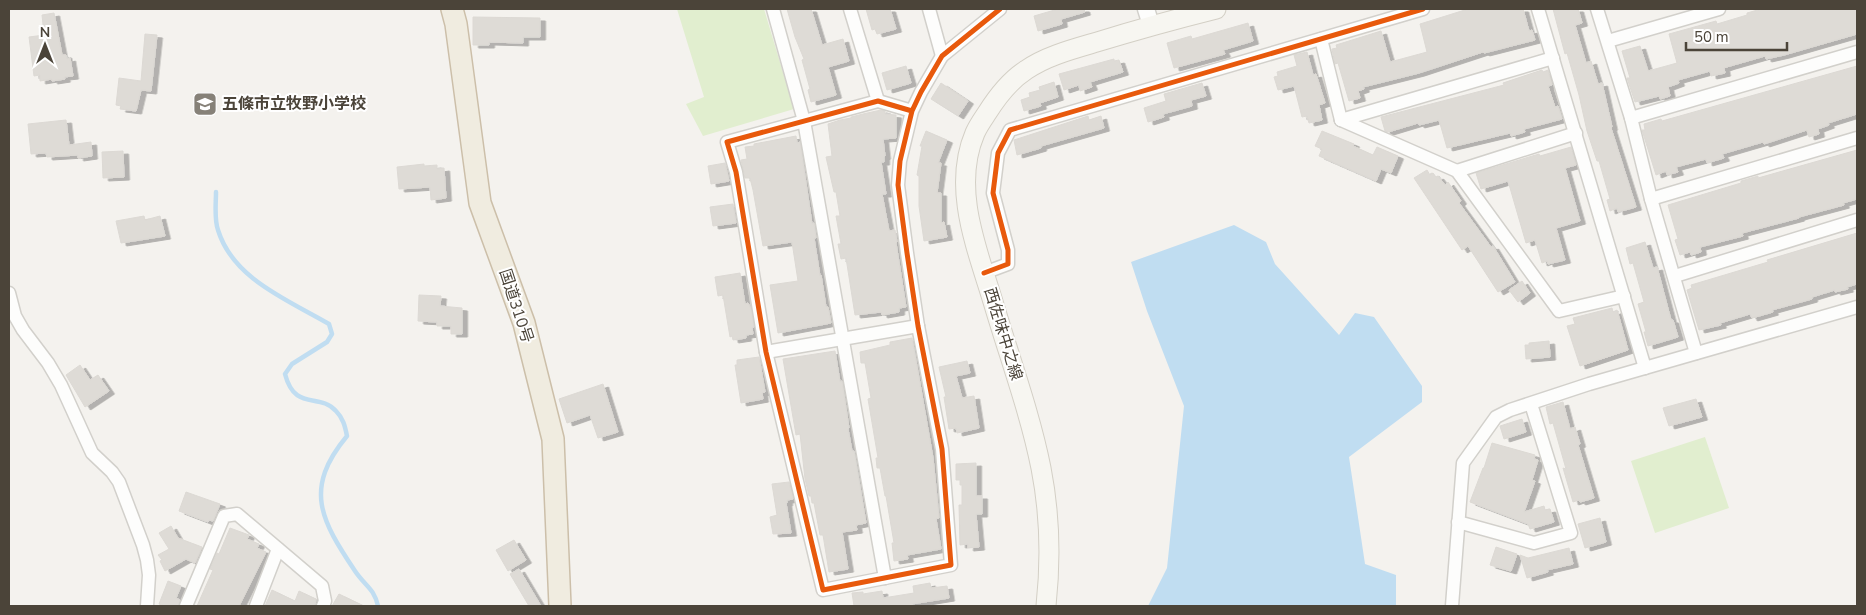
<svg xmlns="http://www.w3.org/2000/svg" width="1866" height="615" font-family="'Nunito Sans','Noto Sans JP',sans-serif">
<defs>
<filter id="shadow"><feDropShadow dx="5.5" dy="3" stdDeviation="0" flood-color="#0004"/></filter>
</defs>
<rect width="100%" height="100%" fill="#f4f2ee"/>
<g fill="#e1eecf">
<polygon points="677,9 764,9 794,109 703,136 686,104 704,97"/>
<polygon points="1705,437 1729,508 1655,533 1631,461"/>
</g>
<polygon fill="#c0ddf1" points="1234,225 1266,242 1275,264 1339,335 1355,313 1374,317 1422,386 1422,402 1349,457 1365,564 1396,575 1396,606 1148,606 1167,568 1184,406 1147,311 1131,262"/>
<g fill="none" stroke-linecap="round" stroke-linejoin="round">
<path stroke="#c0ddf1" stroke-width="4.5" d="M216 192C216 204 214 219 218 230 233 279 288 300 329 324L332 334 327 342 292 364 285 374C295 412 319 392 336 411 343 418 345 426 347 436 303 489 321 520 355 571 365 586 374 588 378 606"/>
</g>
<g fill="#dedbd6" stroke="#dcd9d4" filter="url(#shadow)">
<polygon points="787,9 811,9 822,45 843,39 849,61 828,67 836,95 811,102 808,90 810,89 802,60 804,59 795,37"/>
<polygon points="866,9 890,9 896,29 877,34 875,29 872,30"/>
<polygon points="1058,9 1084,9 1085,12 1061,19 1062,24 1038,31 1034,16"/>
<polygon points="1468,9 1523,9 1529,31 1532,30 1535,40 1484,53 1483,52 1419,73 1363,87 1364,89 1358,91 1360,98 1349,101 1338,63 1335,64 1332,49 1337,48 1336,45 1381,31 1390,62 1427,52 1420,24"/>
<polygon points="1553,9 1578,9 1582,23 1575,25 1586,63 1591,61 1598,84 1602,83 1612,127 1611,128 1636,207 1618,212 1617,208 1610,211 1607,200 1610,199 1599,161 1597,161 1587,131 1579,95 1567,53 1565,54"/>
<polygon points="1761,9 1857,9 1857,34 1784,55 1766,59 1765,56 1730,66 1724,68 1725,73 1711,76 1710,71 1678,80 1679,83 1668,87 1670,96 1660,99 1659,96 1635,102 1627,78 1630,78 1622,51 1640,46 1648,71 1677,63 1669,34 1716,21 1717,24 1747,15 1747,13"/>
<polygon points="54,13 62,55 66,55 67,59 70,58 73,76 64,77 65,79 52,81 52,79 40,81 40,75 34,76 29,37 44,35 42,15"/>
<polygon points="473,17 540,18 540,37 523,37 523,43 489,42 489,45 473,45"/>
<polygon points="1248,23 1253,41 1223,50 1225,54 1174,68 1167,43 1191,36 1192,39"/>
<polygon points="145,34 157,35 151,91 141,90 136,111 120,109 121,106 116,105 119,78 141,81"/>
<polygon points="1307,52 1313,75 1316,74 1325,103 1319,105 1322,120 1309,123 1307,116 1302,117 1294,86 1278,90 1274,77 1278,76 1277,72 1297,66 1294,55"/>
<polygon points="1114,59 1114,61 1119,60 1123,72 1090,82 1092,87 1080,91 1079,85 1064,90 1059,74"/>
<polygon points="906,66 911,83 887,90 882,73"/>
<polygon points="1857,66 1857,114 1828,123 1829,125 1818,129 1819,134 1809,137 1807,130 1764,144 1763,142 1722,154 1724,158 1707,163 1706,159 1676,167 1678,172 1667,175 1666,171 1656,175 1642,130 1645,130 1644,124 1661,119 1662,121"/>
<polygon points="1542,70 1543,72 1548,70 1552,85 1548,86 1555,107 1558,106 1562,119 1524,129 1525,132 1511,136 1510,133 1447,148 1439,120 1419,125 1418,123 1388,132 1385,131 1381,117 1504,85 1503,83"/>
<polygon points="1054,82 1058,97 1040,103 1041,106 1024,111 1021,100 1030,97 1029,93 1040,90 1039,87"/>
<polygon points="941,83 968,101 958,116 931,99"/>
<polygon points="1202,83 1206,96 1191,100 1192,106 1163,114 1164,117 1148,122 1144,108 1166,101 1164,94"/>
<polygon points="881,110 885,111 885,114 896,115 896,138 883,139 885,156 884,157 884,162 881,162 886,194 882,194 889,231 895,230 897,242 896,243 906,307 899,308 899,312 882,315 881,312 855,315 846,258 841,259 838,244 841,244 836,216 840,216 836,192 834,192 826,157 832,156 828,124 840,120 851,118 851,117 863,114"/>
<polygon points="1088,116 1089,120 1101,116 1104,128 1041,146 1041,148 1017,155 1014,140"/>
<polygon points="66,120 69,145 91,142 92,156 78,158 78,155 47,157 46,153 31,154 28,124"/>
<polygon points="926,131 947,140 938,163 941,163 937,193 941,193 941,223 944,222 947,237 924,241 919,206 919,176 917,175 922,146 920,146"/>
<polygon points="1322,131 1354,144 1353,146 1373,155 1377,147 1398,156 1391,173 1381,169 1376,181 1319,156 1322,149 1315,146"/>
<polygon points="796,136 797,143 800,142 812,224 814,223 816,238 814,238 820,276 821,275 826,307 828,307 831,323 778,333 770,285 798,281 792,242 763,246 753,190 750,178 745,178 741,160 747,159 745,147 754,146 754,144"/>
<polygon points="1571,147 1576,165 1565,168 1580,221 1556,228 1565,260 1548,264 1547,261 1542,263 1535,240 1526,243 1508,181 1481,189 1476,173 1539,154 1540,156"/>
<polygon points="1857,150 1857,199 1843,203 1844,205 1799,217 1799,218 1742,233 1743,236 1700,247 1701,252 1691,255 1690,252 1680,255 1675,240 1678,239 1668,205 1741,183 1741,181 1758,176 1758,178"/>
<polygon points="123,151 124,177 103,178 102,152"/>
<polygon points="725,163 729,181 711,184 708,166"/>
<polygon points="424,164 424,166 437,165 437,169 444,168 446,198 431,200 430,187 399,189 397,167"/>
<polygon points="1427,170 1430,175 1433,173 1436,177 1438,176 1445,185 1448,182 1461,201 1459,203 1491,247 1493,246 1515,282 1498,292 1468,246 1462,250 1414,178"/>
<polygon points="733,204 736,223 713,226 710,207"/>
<polygon points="144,216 145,220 160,216 165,236 121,243 116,221"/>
<polygon points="1857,233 1857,284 1847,287 1848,289 1835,292 1835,290 1812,297 1812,299 1772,310 1773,312 1752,318 1750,314 1720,323 1721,325 1699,330 1687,290 1692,288 1691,285 1768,262 1767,260"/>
<polygon points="1645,242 1653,268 1657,267 1671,320 1673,320 1678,337 1648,346 1644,332 1646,332 1638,304 1644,302 1633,263 1630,264 1626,248"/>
<polygon points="740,273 745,304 748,303 751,309 754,327 752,328 753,334 746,335 746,338 733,340 732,336 730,337 723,295 718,296 715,277"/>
<polygon points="1522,281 1530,293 1518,302 1509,290"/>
<polygon points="419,295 441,296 440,306 462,308 462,334 451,334 451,326 437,326 437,322 418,321"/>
<polygon points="1612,308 1613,312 1617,310 1628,350 1580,366 1567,326 1575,324 1573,318"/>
<polygon points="912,338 933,458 939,518 936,519 941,549 907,555 908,559 894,561 892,543 894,543 886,496 885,496 880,468 877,468 876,458 878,458 868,399 871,398 865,363 861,363 860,352 890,345 890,342"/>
<polygon points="1549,341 1550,357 1526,359 1525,345 1529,345 1529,343"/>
<polygon points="835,351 840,382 842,381 849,428 848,429 852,451 854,451 866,523 856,525 857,530 842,532 848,569 829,572 823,535 820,535 814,503 812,503 811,496 809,496 805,479 800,434 796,435 783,359"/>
<polygon points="759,357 765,392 762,393 763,399 741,403 735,365 737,365 737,360"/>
<polygon points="967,361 970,373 956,376 962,398 974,396 979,428 957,433 956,428 949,429 944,397 946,397 939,367"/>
<polygon points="80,365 90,380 98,375 109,391 85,407 66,375"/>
<polygon points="603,384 618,432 598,438 590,415 567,423 559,399"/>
<polygon points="1696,399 1702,417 1669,426 1663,408"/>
<polygon points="1563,402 1570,429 1575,427 1580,444 1578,445 1594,498 1580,502 1579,500 1573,502 1563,468 1566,469 1553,423 1550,424 1546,407"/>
<polygon points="1522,419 1526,432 1504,439 1500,426"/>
<polygon points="1492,443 1535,455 1534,459 1538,460 1532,480 1535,481 1524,512 1544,506 1545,510 1550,509 1554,522 1530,529 1528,524 1470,502 1483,468 1484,468"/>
<polygon points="976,463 976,496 982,496 982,514 976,514 979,547 968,548 968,544 960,545 959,505 962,505 962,485 960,485 960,480 956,480 956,464"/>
<polygon points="789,482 793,499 787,500 787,503 786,503 791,533 773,534 770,517 777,515 772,484"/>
<polygon points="186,492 220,504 213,521 209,520 208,522 179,511"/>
<polygon points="1600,518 1606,542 1585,548 1578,524"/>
<polygon points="171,526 178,538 202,547 195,563 186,559 165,571 160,561 162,560 158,555 169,549 159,533"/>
<polygon points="230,528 249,535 247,539 259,544 257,548 266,552 239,606 197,606 213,570 210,569 217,553 219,554"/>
<polygon points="514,540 526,560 508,571 496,550"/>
<polygon points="1496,547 1517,554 1511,571 1490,565"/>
<polygon points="1569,548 1573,564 1547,570 1548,572 1527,578 1520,555 1528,558"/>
<polygon points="519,569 541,606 529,606 510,574"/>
<polygon points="168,581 181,586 176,598 180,600 178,606 165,606 159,604"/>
<polygon points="930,583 931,588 947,586 949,598 912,604 913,606 854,606 852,593 863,592 863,594 882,591 883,598 914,593 913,586"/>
<polygon points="272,590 295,601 299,591 316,599 315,606 265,606"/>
<polygon points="339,594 364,606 332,606"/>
</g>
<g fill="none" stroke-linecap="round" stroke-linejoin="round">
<g stroke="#d2d0cb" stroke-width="15">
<g id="minor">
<polyline points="773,9 804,121 885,578"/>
<polyline points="850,9 878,101"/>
<polyline points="929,9 942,56"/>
<polyline points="1538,9 1645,368"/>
<polyline points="1597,9 1631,118 1651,199 1696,353"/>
<polyline points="1321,39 1341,120"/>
<polyline points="1608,41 1719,9"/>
<polyline points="912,111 878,101 727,142 736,172 766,352 823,590 951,565 942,449 918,326 907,253 898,185 900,161 912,111 921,92 942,56 1000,9"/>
<polyline points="1631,118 1857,52"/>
<polyline points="1341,120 1457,171 1559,311 1624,296"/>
<polyline points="1341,120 1553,58"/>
<polyline points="1457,171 1576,133"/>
<polyline points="1651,199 1857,138"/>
<polyline points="984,273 1008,264 1008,250 993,193 998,153 1010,130 1423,9"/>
<polyline points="1675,276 1857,220"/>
<polyline points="9,293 15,316 23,330 48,363 61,385 92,453 112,472 119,482 143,545 147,560 149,575 147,606"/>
<polyline points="766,352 918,326"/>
<polyline points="1458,522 1534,543 1571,533 1531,404"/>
<polyline points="186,606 224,516 237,514 322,586 325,601 323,606"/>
<polyline points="256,606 278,549"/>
<polyline points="1452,606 1463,463 1496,417 1510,410 1589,384 1857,307"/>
</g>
</g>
<g stroke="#d2d0cb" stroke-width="19">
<polyline id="tertiary" points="1146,9 1151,25"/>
</g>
<g stroke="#d3cfc5" stroke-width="21">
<path id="secondary" d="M1046 606C1051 560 1050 514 1041 468 1030 413 1010 359 994 305 978 251 951 189 975 133 978 126 983 119 987 113 997 97 1009 81 1026 70 1046 56 1073 49 1097 42 1136 30 1176 19 1216 9"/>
</g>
<g stroke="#ccbfa9" stroke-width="24">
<polyline id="trunk" points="452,9 456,24 480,203 524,323 553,439 560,606"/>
</g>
<use href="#minor" stroke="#fdfdfc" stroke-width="12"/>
<use href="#tertiary" stroke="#fdfdfc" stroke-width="16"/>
<use href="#secondary" stroke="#f7f6f1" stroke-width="19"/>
<use href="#trunk" stroke="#f0ece0" stroke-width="21"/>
<g stroke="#fff" stroke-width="8">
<g id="cycleway">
<polyline points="912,111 878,101 727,142 736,172 766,352 823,590 951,565 942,449 918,326 907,253 898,185 900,161 912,111 921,92 942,56 1000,9"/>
<polyline points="984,273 1008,264 1008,250 993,193 998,153 1010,130 1423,9"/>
</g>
</g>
<use href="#cycleway" stroke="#e8590c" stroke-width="5"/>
</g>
<defs>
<g id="school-square" transform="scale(1.25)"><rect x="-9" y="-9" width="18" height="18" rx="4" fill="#868178" stroke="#fff"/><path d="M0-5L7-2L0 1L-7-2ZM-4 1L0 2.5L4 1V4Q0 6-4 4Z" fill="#fff"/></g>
</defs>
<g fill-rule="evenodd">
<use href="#school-square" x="205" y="104"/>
</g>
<g text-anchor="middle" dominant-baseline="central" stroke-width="4" stroke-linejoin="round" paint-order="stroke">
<g font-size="16" font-weight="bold" fill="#4b4439" stroke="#fff" text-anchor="start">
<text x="222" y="104">五條市立牧野小学校</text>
</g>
<g font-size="16" fill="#4b4439" stroke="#fff">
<text transform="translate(516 306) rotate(72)">国道310号</text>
<text transform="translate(1003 334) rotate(73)">西佐味中之線</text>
</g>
</g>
<rect width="1866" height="615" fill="none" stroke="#4b4439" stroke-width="20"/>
<g transform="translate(45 45)" stroke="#ffffff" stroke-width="4" paint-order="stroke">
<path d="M0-4L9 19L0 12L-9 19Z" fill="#4b4439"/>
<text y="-8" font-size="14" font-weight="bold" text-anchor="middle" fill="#4b4439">N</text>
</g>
<path d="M1686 42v8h101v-8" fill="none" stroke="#4b4439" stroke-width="2.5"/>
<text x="1694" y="42" font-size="15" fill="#4b4439" stroke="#ffffff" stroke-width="4" paint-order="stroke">50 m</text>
</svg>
